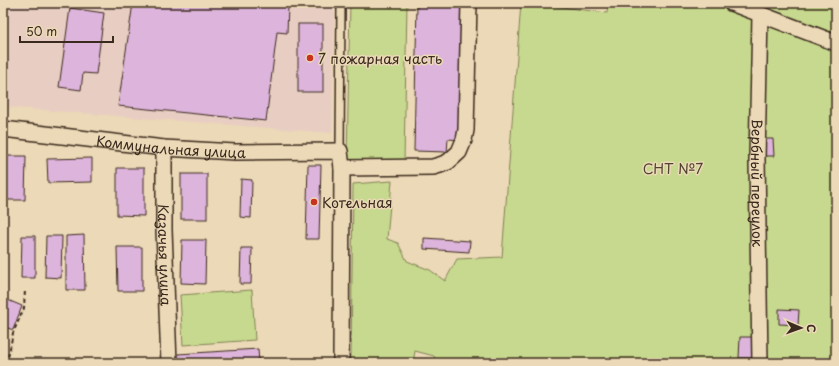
<svg xmlns="http://www.w3.org/2000/svg" width="839" height="366" font-family="'Playpen Sans',sans-serif">
<rect width="100%" height="100%" fill="#ecd9b7"/>
<filter id="ink" filterUnits="userSpaceOnUse"><feTurbulence type="fractalNoise" baseFrequency=".025" numOctaves="2"/><feDisplacementMap in="SourceGraphic" scale="8" xChannelSelector="R" yChannelSelector="G"/><feConvolveMatrix kernelMatrix="1 2 1 2 8 2 1 2 1" color-interpolation-filters="sRGB"/></filter>
<g filter="url(#ink)">
<polygon fill="#e8cec2" points="3,3 335,3 332,133 3,107"/>
<g fill="#c7d98e" stroke="#818256">
<polygon points="350,3 407,3 404,161 347,160"/>
<polygon points="521,3 531,3 607,13 608,3 836,3 836,363 437,363 434,356 415,351 413,363 351,363 353,184 392,181 387,239 398,243 407,261 430,270 445,281 457,259 502,257"/>
<polygon points="252,290 255,340 183,345 180,295"/>
</g>
<g fill="#ddb4db" stroke="#3b2a1e">
<polygon points="133,3 306,3 306,8 288,6 287,33 277,32 266,121 118,106"/>
<polygon points="417,3 464,3 461,140 448,139 447,152 414,151"/>
<polygon points="70,8 104,13 96,74 83,73 81,90 59,87"/>
<rect x="298" y="24" width="25" height="68"/>
<polygon points="761,139 773,139 774,156 761,156"/>
<polygon points="3,156 26,156 25,200 3,200"/>
<polygon points="92,158 92,182 48,183 47,159"/>
<polygon points="308,165 321,165 319,239 306,239"/>
<polygon points="117,168 144,168 144,216 117,215"/>
<rect x="181" y="174" width="26" height="45"/>
<polygon points="241,179 252,180 251,218 240,217"/>
<polygon points="84,235 85,290 66,290 66,236"/>
<polygon points="22,236 35,236 35,278 21,278"/>
<polygon points="46,236 62,236 61,278 45,277"/>
<polygon points="424,238 470,241 469,252 424,249"/>
<polygon points="182,240 206,240 205,284 181,283"/>
<polygon points="117,247 142,247 142,291 118,291"/>
<polygon points="241,248 252,248 251,284 240,284"/>
<polygon points="3,298 22,306 13,330 3,326"/>
<polygon points="779,309 799,310 798,325 779,324"/>
<polygon points="740,337 755,337 755,358 739,358"/>
<polygon points="258,349 259,363 179,363 178,354"/>
</g>
<g fill="none" stroke-linecap="round" stroke-linejoin="round">
<g stroke="#3b2a1e" stroke-width="10">
<polyline id="lane" points="340,151 341,3"/>
</g>
<g stroke="#3b2a1e" stroke-width="18">
<g id="street">
<polyline points="731,3 836,43"/>
<path id="s1" d="M760 15 757 159 760 363"/>
<path id="s2" d="M3 129 164 148 235 152 340 151 342 168 341 363"/>
<path id="s3" d="M164 148V230L169 363"/>
<polyline points="342,168 433,167 440,165 448,162 459,152 464,140 466,130 469,3"/>
</g>
</g>
<polyline stroke="#3b2a1e" stroke-width="2" stroke-dasharray="4 3" stroke-linecap="butt" points="7,363 13,333 24,308 25,290"/>
<use href="#lane" stroke="#ecd9b7" stroke-width="7"/>
<use href="#street" stroke="#ecd9b7" stroke-width="15"/>
</g>
</g>
<g fill="#c8321e" stroke="#ecd9b7" stroke-width="1.5">
<circle cx="310" cy="58" r="4"/>
<circle cx="314" cy="202" r="4"/>
</g>
<g text-anchor="middle" dominant-baseline="central" stroke-width="3" stroke-linejoin="round" paint-order="stroke">
<g font-size="14" fill="#3b2a1e" stroke="#ecd9b7" text-anchor="start">
<text x="318" y="58">7 пожарная часть</text>
<text x="322" y="202">Котельная</text>
</g>
<g font-size="14" fill="#3b2a1e" stroke="#ecd9b7">
<text stroke="none"><textPath href="#s2" startOffset="169">Коммунальная улица</textPath></text>
<text stroke="none"><textPath href="#s1" startOffset="168">Вербный переулок</textPath></text>
<text stroke="none"><textPath href="#s3" startOffset="107">Казачья улица</textPath></text>
</g>
<g font-size="14" fill="#50442f" stroke="#ecd9b7">
<text x="673" y="168">СНТ №7</text>
</g>
</g>
<rect width="839" height="366" fill="none" stroke="#ecd9b7" stroke-width="16"/>
<rect x="8" y="8" width="823" height="350" fill="none" stroke="#3b2a1e" stroke-width="1.5" filter="url(#ink)"/>
<g transform="translate(801 328) rotate(92)" stroke="#ecd9b7" stroke-width="3" paint-order="stroke">
<path d="M0-3L7 15L0 10L-7 15Z" fill="#3b2a1e"/>
<text y="-6" font-size="11" font-weight="bold" text-anchor="middle" fill="#3b2a1e">С</text>
</g>
<path d="M20 36v6h93v-6" fill="none" stroke="#3b2a1e" stroke-width="2"/>
<text x="26" y="36" font-size="12" fill="#3b2a1e" stroke="#ecd9b7" stroke-width="3" paint-order="stroke">50 m</text>
</svg>
